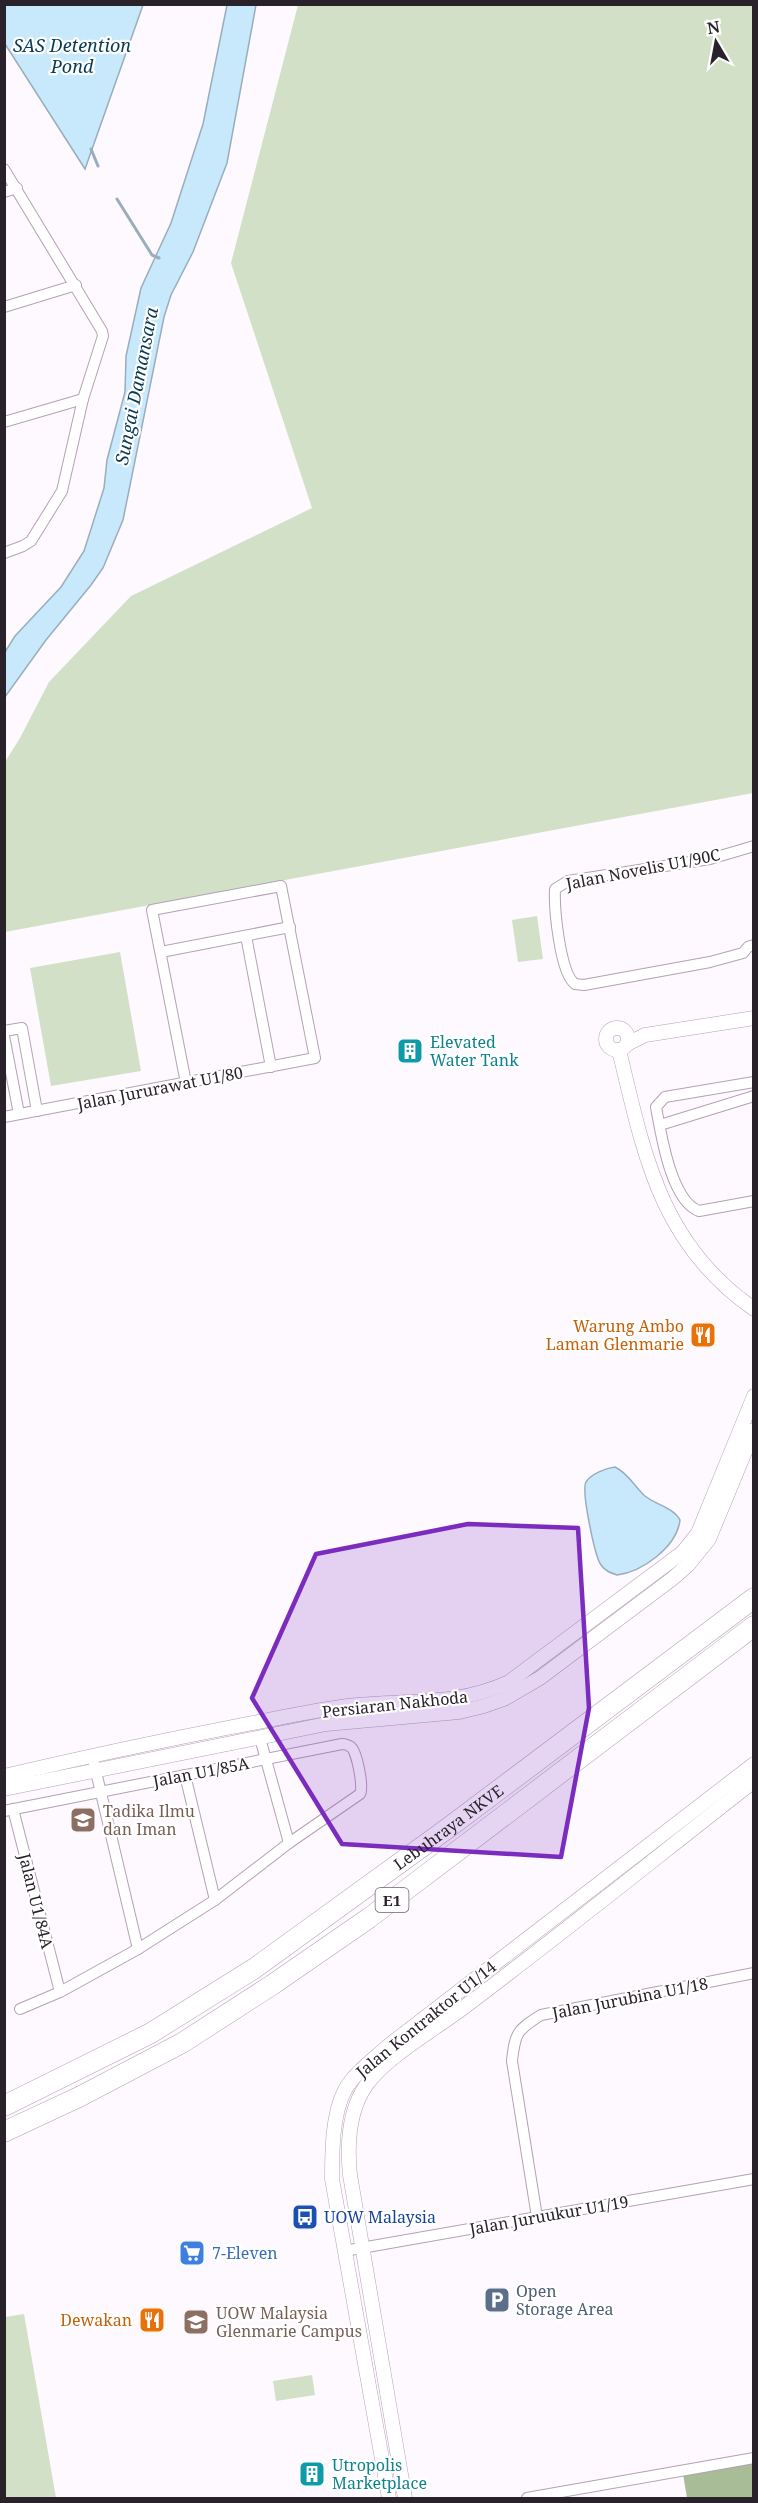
<svg xmlns="http://www.w3.org/2000/svg" width="758" height="2503" font-family="'Noto Serif',serif">
<rect width="100%" height="100%" fill="#fef9fe"/>
<g fill="#d1e0c7">
<polygon points="298,5 753,5 753,793 5,932 5,762 20,738 49,682 131,596 312,508 231,263"/>
<polygon points="537,916 543,959 518,962 512,920"/>
<polygon points="120,952 141,1071 51,1086 30,968"/>
<polygon points="24,2314 56,2498 5,2498 5,2317"/>
<polygon points="312,2375 315,2395 276,2401 273,2381"/>
</g>
<polygon fill="#a8bc98" points="753,2462 753,2498 687,2498 683,2474"/>
<g fill="#c8e8fc" stroke="#99adbd" stroke-width="1.5">
<polygon points="5,4 143,5 85,169 5,44"/>
<polygon points="227,5 256,5 227,163 193,252 171,295 164,317 123,520 103,568 91,585 46,640 5,697 5,652 15,636 61,587 84,551 104,488 107,460 125,392 126,356 141,288 171,223 203,124"/>
<path d="M615 1467C628 1473 635 1487 645 1496 656 1505 673 1507 680 1520 677 1547 642 1572 617 1575 611 1573 605 1571 601 1565 595 1557 581 1491 586 1482 591 1474 606 1468 615 1467Z"/>
</g>
<g fill="none" stroke-linecap="round" stroke-linejoin="round">
<g stroke="#99adbd" stroke-width="3">
<polyline points="91,149 98,166"/>
<polyline points="117,199 152,255 159,258"/>
</g>
<g stroke="#b4a1b5" stroke-width="12">
<g id="minor">
<polyline points="4,169 102,331 103,336 83,399 62,491 31,541 23,546 4,553"/>
<polyline points="4,192 17,188"/>
<polyline points="4,307 76,285"/>
<polyline points="4,422 83,399"/>
<path d="M754 846 710 859 568 881 555 889C554 909 560 973 575 984L584 985 710 962 743 953 748 947 754 945"/>
<polyline points="246,936 271,1067"/>
<polyline points="161,952 290,927"/>
<polyline points="4,1031 22,1028 37,1111"/>
<polyline points="4,1036 19,1114"/>
<path d="M754 1082 665 1097 656 1107C661 1134 671 1201 699 1211L754 1201"/>
<polyline points="4,1117 315,1058 281,886 152,910 186,1083"/>
<polyline points="660,1125 754,1096"/>
<polyline points="260,1738 289,1843"/>
<polyline points="92,1755 138,1949"/>
<polyline points="185,1775 215,1900"/>
<polyline points="13,1809 60,1992"/>
<path d="M4 1811 342 1744C345 1744 348 1745 351 1747 357 1752 364 1788 360 1794L289 1843 215 1900 138 1949 60 1992 20 2009"/>
<path d="M537 2217 512 2061C515 2033 517 2030 541 2015L754 1973"/>
<polyline points="344,2251 754,2179"/>
<polyline points="527,2498 754,2458"/>
</g>
</g>
<g stroke="#b4a1b5" stroke-width="15">
<g id="tertiary">
<circle cx="617" cy="1039" r="11"/>
<polyline points="627,1044 645,1035 754,1018"/>
<path d="M619 1050C644 1154 660 1244 754 1309"/>
<path d="M4 1776C80 1758 155 1742 232 1727 270 1720 309 1711 348 1706 405 1699 455 1707 509 1682L683 1552 698 1533 754 1396"/>
<polyline points="4,1789 326,1724 459,1712 484,1706 504,1699 540,1678 672,1579 688,1565 709,1539 754,1430"/>
<path d="M389 2498 332 2179C332 2153 332 2114 345 2090 354 2073 374 2059 388 2046L754 1764"/>
<path d="M405 2498 350 2175C347 2145 349 2109 367 2084 386 2057 440 2026 467 2005 564 1932 658 1856 754 1781"/>
</g>
</g>
<g stroke="#b4a1b5" stroke-width="21">
<g id="motorway">
<path id="s1" d="M4 2106 151 2033 255 1968 448 1828 754 1598"/>
<polyline points="4,2132 79,2097 182,2043 272,1985 369,1918 754,1626"/>
</g>
</g>
<use href="#minor" stroke="#fff" stroke-width="10"/>
<use href="#tertiary" stroke="#fff" stroke-width="14"/>
<use href="#motorway" stroke="#fff" stroke-width="20"/>
</g>
<path fill="#7b2cbf" fill-opacity="0.2" stroke="#7b2cbf" stroke-width="4.5" stroke-linejoin="round" d="M468 1524 578 1528 589 1708 561 1857 342 1844 252 1698 316 1554Z"/>
<defs>
<g id="building-square" transform="scale(1.35)"><rect x="-9" y="-9" width="18" height="18" rx="4" fill="#0f9aa8" stroke="#fff"/><path d="M-4-6H4V6H1V3H-1V6H-4ZM-2.5-4.3h1.7v1.8h-1.7ZM.8-4.3h1.7v1.8H.8ZM-2.5-1h1.7V.8h-1.7ZM.8-1h1.7V.8H.8Z" fill="#fff"/></g>
<g id="restaurant-square" transform="scale(1.35)"><rect x="-9" y="-9" width="18" height="18" rx="4" fill="#e8710a" stroke="#fff"/><path d="M-5-6h1v4h1v-4h1v4h1v-4h1v5L-1.5 .5V6h-2V.5L-5-1ZM5-6V6H3V1.5H1.5Q1.5-4 5-6Z" fill="#fff"/></g>
<g id="school-square" transform="scale(1.35)"><rect x="-9" y="-9" width="18" height="18" rx="4" fill="#8d6e63" stroke="#fff"/><path d="M0-5L7-2L0 1L-7-2ZM-4 1L0 2.5L4 1V4Q0 6-4 4Z" fill="#fff"/></g>
<g id="bus-square" transform="scale(1.35)"><rect x="-9" y="-9" width="18" height="18" rx="4" fill="#1a4fb4" stroke="#fff"/><path d="M-5-6H5V4H4V6H2V4H-2V6H-4V4H-5ZM-3.5-4V0h7V-4ZM-3.5 1.2v1.5H-2V1.2ZM2 1.2v1.5H3.5V1.2Z" fill="#fff"/></g>
<g id="supermarket-square" transform="scale(1.35)"><rect x="-9" y="-9" width="18" height="18" rx="4" fill="#3f7fe0" stroke="#fff"/><path d="M-6-5.5h2.5l.6 2H6L4.5 2H-2.5L-4.4-4H-6ZM-1.5 3.2a1.3 1.3 0 1 0 .1 0ZM3 3.2a1.3 1.3 0 1 0 .1 0Z" fill="#fff"/></g>
<g id="parking-square" transform="scale(1.35)"><rect x="-9" y="-9" width="18" height="18" rx="4" fill="#5c6f8a" stroke="#fff"/><path d="M-3.5-5.5H1a3.5 3.5 0 0 1 0 7H-1V5.5H-3.5ZM-1-3.4V-.6H.8a1.4 1.4 0 0 0 0-2.8Z" fill="#fff"/></g>
<g id="university-square" transform="scale(1.35)"><rect x="-9" y="-9" width="18" height="18" rx="4" fill="#8d6e63" stroke="#fff"/><path d="M0-5L7-2L0 1L-7-2ZM-4 1L0 2.5L4 1V4Q0 6-4 4Z" fill="#fff"/></g>
</defs>
<g fill-rule="evenodd">
<use href="#building-square" x="410" y="1051"/>
<use href="#restaurant-square" x="703" y="1335"/>
<use href="#school-square" x="83" y="1820"/>
<use href="#bus-square" x="305" y="2217"/>
<use href="#supermarket-square" x="192" y="2253"/>
<use href="#parking-square" x="497" y="2300"/>
<use href="#restaurant-square" x="152" y="2320"/>
<use href="#university-square" x="196" y="2322"/>
<use href="#building-square" x="312" y="2474"/>
</g>
<g text-anchor="middle" dominant-baseline="central" stroke-width="4.5" stroke-linejoin="round" paint-order="stroke">
<rect fill="#fff" stroke="#6a646a" stroke-width="1.5" x="375.5" y="1888" width="33" height="24" rx="4.5"/>
<g font-size="15" font-weight="bold" fill="#2a222a">
<text x="392" y="1900">E1</text>
</g>
<g font-size="16" fill="#2a222a" stroke="#fff">
<text transform="translate(643 869) rotate(-11)">Jalan Novelis U1/90C</text>
<text transform="translate(160 1088) rotate(-11)">Jalan Jururawat U1/80</text>
<text transform="translate(395 1704) rotate(-6)">Persiaran Nakhoda</text>
<text transform="translate(201 1772) rotate(-11)">Jalan U1/85A</text>
<text stroke="none"><textPath href="#s1" startOffset="526">Lebuhraya NKVE</textPath></text>
<text transform="translate(36 1901) rotate(76)">Jalan U1/84A</text>
<text transform="translate(630 1998) rotate(-11)">Jalan Jurubina U1/18</text>
<text transform="translate(426 2019) rotate(-39)">Jalan Kontraktor U1/14</text>
<text transform="translate(549 2215) rotate(-10)">Jalan Juruukur U1/19</text>
</g>
<g font-size="16" fill="#0d838f" stroke="#fff" text-anchor="start">
<text x="430" y="1042">Elevated<tspan x="430" dy="18">Water Tank</tspan></text>
<text x="332" y="2465">Utropolis<tspan x="332" dy="18">Marketplace</tspan></text>
</g>
<g font-size="16" fill="#c56008" stroke="#fff" text-anchor="end">
<text x="684" y="1326">Warung Ambo<tspan x="684" dy="18">Laman Glenmarie</tspan></text>
<text x="132" y="2320">Dewakan</text>
</g>
<g font-size="16" fill="#785e54" stroke="#fff" text-anchor="start">
<text x="103" y="1811">Tadika Ilmu<tspan x="103" dy="18">dan Iman</tspan></text>
<text x="216" y="2313">UOW Malaysia<tspan x="216" dy="18">Glenmarie Campus</tspan></text>
</g>
<g font-size="16" fill="#164399" stroke="#fff" text-anchor="start">
<text x="324" y="2217">UOW Malaysia</text>
</g>
<g font-size="16" fill="#366cbe" stroke="#fff" text-anchor="start">
<text x="212" y="2253">7-Eleven</text>
</g>
<g font-size="16" fill="#4e5e75" stroke="#fff" text-anchor="start">
<text x="516" y="2291">Open<tspan x="516" dy="18">Storage Area</tspan></text>
</g>
<g font-size="18" font-style="italic" fill="#073b54" stroke="#fff">
<text x="72" y="45">SAS Detention<tspan x="72" dy="21">Pond</tspan></text>
<text transform="translate(136 386) rotate(-79)">Sungai Damansara</text>
</g>
</g>
<rect width="758" height="2503" fill="none" stroke="#2a222a" stroke-width="12"/>
<g transform="translate(716 42) rotate(350)" stroke="#ffffff" stroke-width="4.5" paint-order="stroke">
<path d="M0-4.5L10 22L0 15L-10 22Z" fill="#2a222a"/>
<text y="-9" font-size="16" font-weight="bold" text-anchor="middle" fill="#2a222a">N</text>
</g>
</svg>
